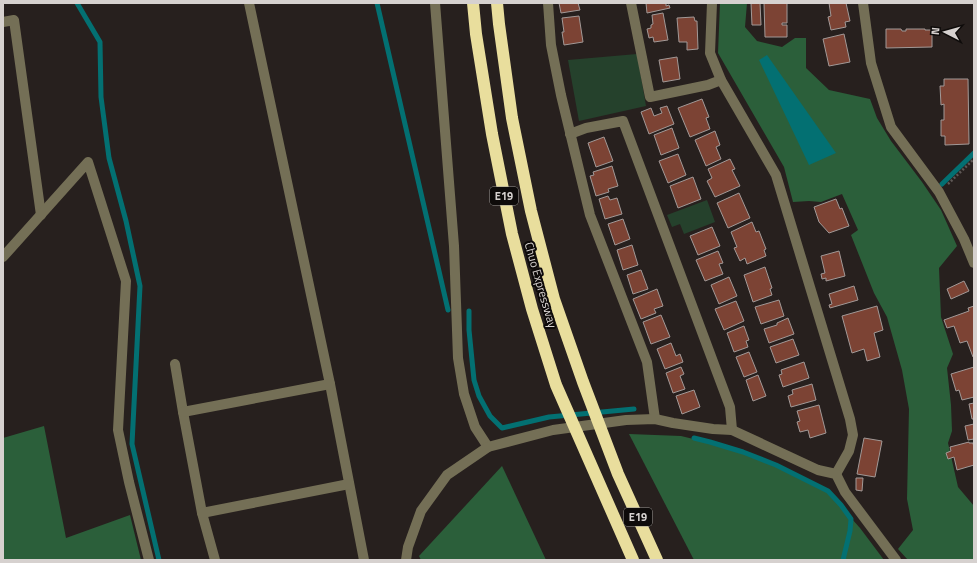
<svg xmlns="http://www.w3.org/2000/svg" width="977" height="563" font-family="'Titillium Web',sans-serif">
<rect width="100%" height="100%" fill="#27201e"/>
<g fill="#25412c">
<polygon points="637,54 646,106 579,121 568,60"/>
<polygon points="707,200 715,222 684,234 680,224 672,227 667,215"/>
</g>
<g fill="#2b5f3a">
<polygon points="720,3 747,3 745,27 757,41 782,47 795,38 806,38 806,68 829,90 870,99 877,118 891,141 922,182 941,210 957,246 939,268 941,317 953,354 947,368 951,405 952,431 948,443 958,487 974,506 974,560 908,560 898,549 913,530 907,499 909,409 902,370 887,317 874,293 851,235 858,230 842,194 821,202 809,201 793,202 784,167 718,53"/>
<polygon points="44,426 66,538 130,515 141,560 3,560 3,438"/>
<polygon points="629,434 681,436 718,445 747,454 779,467 827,491 860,528 884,560 694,560"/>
<polygon points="502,466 546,560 421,560 419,556"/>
</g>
<polygon fill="#037072" points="767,55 836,153 809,165 759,60"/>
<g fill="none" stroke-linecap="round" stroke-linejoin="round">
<g stroke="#037072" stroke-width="5">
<polyline points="77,3 100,42 101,97 109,158 126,221 140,286 132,444 159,560"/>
<polyline points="377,3 448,310"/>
<polyline points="942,184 974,153"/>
<polyline points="469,311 469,330 474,380 479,396 490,416 502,428 549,417 634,409"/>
<polyline points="694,438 710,442 743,452 776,465 828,491 841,505 851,519 850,531 843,560"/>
</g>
</g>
<g fill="#7c4334" stroke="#a29997">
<polygon points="559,3 578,3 580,10 561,13"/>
<polygon points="646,3 666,3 666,6 669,5 670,8 647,13"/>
<polygon points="751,3 760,3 761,25 752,25"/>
<polygon points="764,3 787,3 787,23 782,23 782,25 787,25 787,37 765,37"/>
<polygon points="829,3 846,3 850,21 845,22 846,27 831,30 828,17 831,16"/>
<polygon points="663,13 668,40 654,42 653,37 649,38 647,29 651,28 651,25 653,24 652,15"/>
<polygon points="579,16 583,42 564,45 562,32 564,32 562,18"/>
<polygon points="694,17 695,21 697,21 698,49 687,50 687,42 679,42 677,18"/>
<polygon points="886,29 901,29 902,31 906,31 906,29 925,29 925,30 932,30 932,47 886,48"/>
<polygon points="844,34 850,62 829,66 823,39"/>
<polygon points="677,57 680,79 663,82 659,60"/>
<polygon points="944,79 968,79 969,144 945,145 945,136 941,136 941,120 944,120 944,104 941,105 940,86 944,86"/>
<polygon points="702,99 709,117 706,118 710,129 690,137 678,108"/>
<polygon points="667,106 674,124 649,134 641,112 651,108 654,116 662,113 660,108"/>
<polygon points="672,128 679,148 661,155 654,135"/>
<polygon points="715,131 720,145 716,147 721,159 706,166 695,140"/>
<polygon points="604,137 613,161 596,167 588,143"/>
<polygon points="678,154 686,175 668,183 659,161"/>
<polygon points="730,159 735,169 732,170 740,186 715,197 707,181 712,178 708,169"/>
<polygon points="612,166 618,186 608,189 609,192 596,196 590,176 594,175 593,172"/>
<polygon points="693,177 701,199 678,208 670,186"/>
<polygon points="739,193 750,218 728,228 717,203"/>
<polygon points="608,196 610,200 617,198 622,214 605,219 599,199"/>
<polygon points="836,199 840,209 842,208 849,226 829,233 819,222 814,207"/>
<polygon points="623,219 630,239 615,245 608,224"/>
<polygon points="752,222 756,232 759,231 766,249 764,250 766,256 747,264 745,258 740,261 734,248 737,247 731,232"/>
<polygon points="712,227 720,246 698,255 690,236"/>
<polygon points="632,245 638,265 623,270 617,250"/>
<polygon points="718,251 723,263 719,264 723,274 705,281 696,260"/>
<polygon points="839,251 845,276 826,281 826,278 822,279 821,274 825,273 821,256"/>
<polygon points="765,267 772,288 770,289 772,295 753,302 744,275"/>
<polygon points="641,270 648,289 633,294 627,275"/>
<polygon points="729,277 737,296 719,304 711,285"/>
<polygon points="964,281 969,291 951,299 947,289"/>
<polygon points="854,286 858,300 830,308 829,305 832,304 829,294"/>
<polygon points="657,289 663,306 654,309 656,313 641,319 633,299"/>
<polygon points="779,300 784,316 761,324 755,307"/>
<polygon points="736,301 744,321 724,330 715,309"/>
<polygon points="877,306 883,330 874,333 880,357 867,361 864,349 852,353 842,316"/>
<polygon points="974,306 974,357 973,357 967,341 960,343 954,326 947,328 944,320 969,311 968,308"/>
<polygon points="661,315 670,337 651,344 643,322"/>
<polygon points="788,318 794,334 769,343 764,329 777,325 777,323"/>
<polygon points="744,326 749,340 746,341 748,347 734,352 727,333"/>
<polygon points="793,339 799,355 776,363 770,347"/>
<polygon points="671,343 676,356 680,354 683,362 665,369 657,349"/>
<polygon points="749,352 757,372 744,377 736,357"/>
<polygon points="804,362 809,378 783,387 779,375 782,374 781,370"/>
<polygon points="681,367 684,374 680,376 685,389 673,393 666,373"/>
<polygon points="974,367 974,397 962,400 959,390 956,391 951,374"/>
<polygon points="758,375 766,396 753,401 746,380"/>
<polygon points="812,384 816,400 791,407 788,396 793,394 792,390"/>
<polygon points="694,390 700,407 682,414 676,396"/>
<polygon points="974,403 974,419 972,419 969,404"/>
<polygon points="819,405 826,433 810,438 808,430 800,432 797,422 800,421 797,411"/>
<polygon points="974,424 974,439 968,440 965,426"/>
<polygon points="864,438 882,441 875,477 857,474"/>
<polygon points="969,442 969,443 973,443 974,448 974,465 957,470 954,457 948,459 946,453 951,451 950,447"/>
<polygon points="856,478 863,478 862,491 856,490"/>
</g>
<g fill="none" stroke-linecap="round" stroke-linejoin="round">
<polyline stroke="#5f5856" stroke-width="2.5" stroke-dasharray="2 2" stroke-linecap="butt" points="948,184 974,159"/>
<g stroke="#746f56" stroke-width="10">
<polyline points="249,3 330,384 364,560"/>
<polyline points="435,3 454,246 458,358 464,394 475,427 488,447"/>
<polyline points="548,3 551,45 561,95 590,215 647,362 655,419"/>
<polyline points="631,3 650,97 708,85 721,80"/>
<polyline points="712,3 710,53 721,80 776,175 850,419 853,435 849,451 836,474"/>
<polyline points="863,3 871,63 891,127 939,192 964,239 974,263"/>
<polyline points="3,22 14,20 41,215"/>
<polyline points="570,134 586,128 623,121 730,407 732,430"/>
<polyline points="3,257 88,162 126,281 118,430 129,482 149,560"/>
<polyline points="175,364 183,412 202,513 215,560"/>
<polyline points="183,412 330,384"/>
<polyline points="202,513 349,484"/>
<polyline points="406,560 408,547 421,511 447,475 488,447 553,430 626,420 655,419 673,423 713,429 732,430 818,470 836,474 845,492 896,560"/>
</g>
<g stroke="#e9de9d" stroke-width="12">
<polyline points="473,3 476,34 492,134 512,234 532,309 556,385 633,560"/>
<polyline points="497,3 499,24 512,118 531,211 554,299 583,382 618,474 657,560"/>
</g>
</g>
<g text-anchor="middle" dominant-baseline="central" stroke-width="4" stroke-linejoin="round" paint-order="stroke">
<g fill="#0e0b0a" stroke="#9a9694" stroke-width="1">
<rect x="490" y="187" width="28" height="18" rx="3"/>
<rect x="624" y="508" width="28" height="18" rx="3"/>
</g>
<g font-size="11" font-weight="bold" fill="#d6d1cf">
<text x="504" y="196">E19</text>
<text x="638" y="517">E19</text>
</g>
<g font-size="12" fill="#d6d1cf" stroke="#0e0b0a">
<text transform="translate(541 285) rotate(74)">Chuo Expressway</text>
</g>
</g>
<rect width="977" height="563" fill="none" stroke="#d6d1cf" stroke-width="8"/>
<g transform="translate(945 32) rotate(276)" stroke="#0e0b0a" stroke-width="3" paint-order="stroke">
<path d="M0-3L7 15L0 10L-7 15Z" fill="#d6d1cf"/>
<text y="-6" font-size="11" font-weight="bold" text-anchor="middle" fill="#d6d1cf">N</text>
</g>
</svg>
